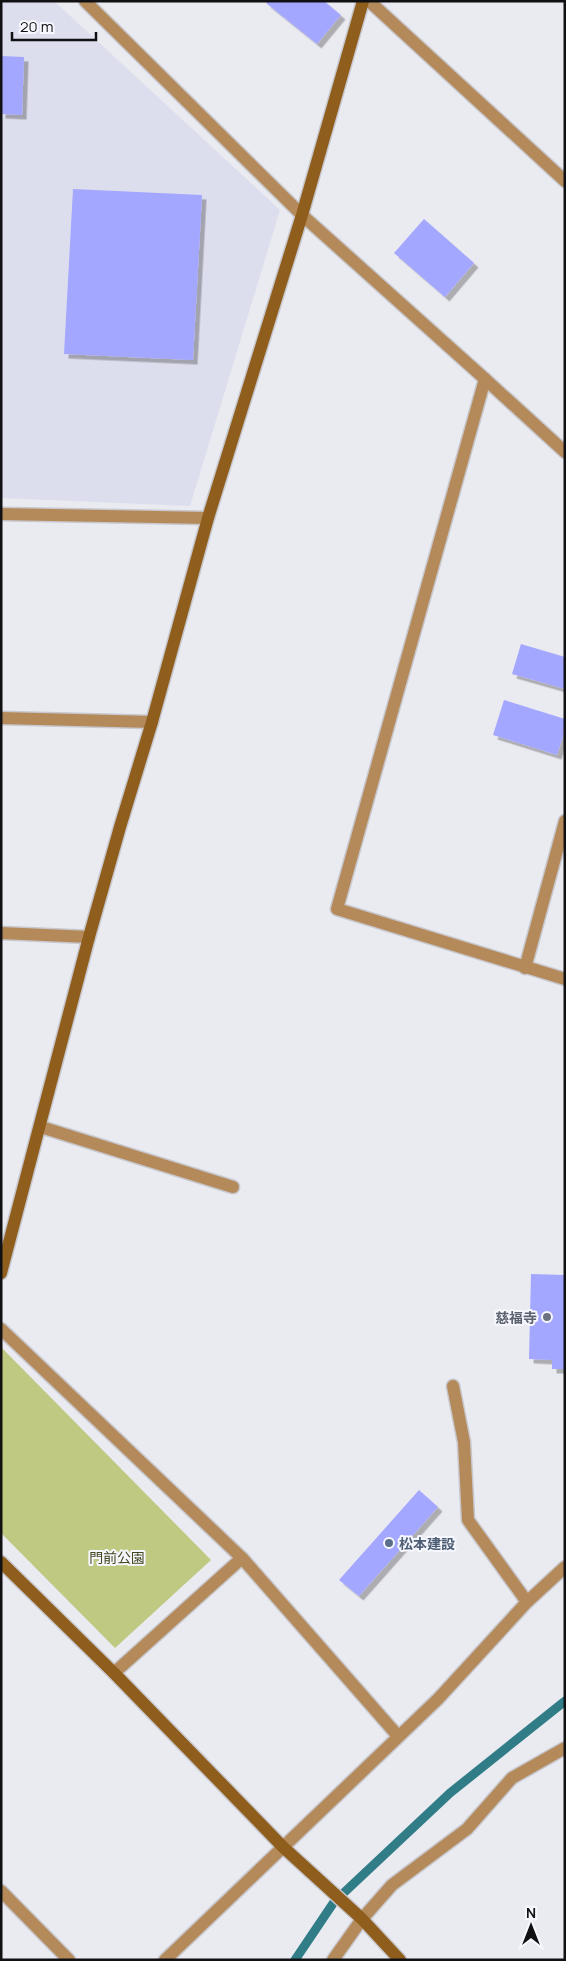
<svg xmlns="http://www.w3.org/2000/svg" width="566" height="1961" font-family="Manrope,'Noto Sans JP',sans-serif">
<defs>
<filter id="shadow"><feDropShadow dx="4.5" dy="4.5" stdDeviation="0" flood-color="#0004"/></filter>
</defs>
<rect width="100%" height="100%" fill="#eaeaf1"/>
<polygon fill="#dddeed" points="1,1 54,1 280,210 190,506 1,498"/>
<polygon fill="#bfc981" points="1,1347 211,1560 115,1648 1,1533"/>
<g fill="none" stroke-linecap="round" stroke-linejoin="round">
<polyline stroke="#307d88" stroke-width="9" points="295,1960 334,1902 450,1793 565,1701"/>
</g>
<g fill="#a4a7ff" filter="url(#shadow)">
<polygon points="268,1 324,1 341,15 317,44 266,3"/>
<polygon points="1,56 24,57 22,115 1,114"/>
<polygon points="73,189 202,195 193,360 64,354"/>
<polygon points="424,219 474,263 445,297 394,253"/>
<polygon points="521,644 565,657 565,689 512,674"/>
<polygon points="504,700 565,719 565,730 557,755 493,735"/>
<polygon points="531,1274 565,1275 565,1369 552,1369 552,1360 529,1359"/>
<polygon points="419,1490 438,1507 359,1596 339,1580"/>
</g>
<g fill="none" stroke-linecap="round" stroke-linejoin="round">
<g stroke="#c7c7cd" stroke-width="15">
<g id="street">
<polyline points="85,1 302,215 485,379 565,452"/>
<polyline points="369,1 565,181"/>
<polyline points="485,379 337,909 565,979"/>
<polyline points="1,514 208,518"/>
<polyline points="1,718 152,722"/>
<polyline points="1,933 89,937"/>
<polyline points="525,968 565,821"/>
<polyline points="41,1127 233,1187"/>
<polyline points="1,1329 242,1558 398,1736"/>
<polyline points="453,1386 464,1442 468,1520 527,1602"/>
<polyline points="114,1673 242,1558"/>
<polyline points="1,1891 69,1960"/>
<polyline points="165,1960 438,1699 527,1602 565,1567"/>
<polyline points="333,1960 362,1919 392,1885 467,1829 512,1778 565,1748"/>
</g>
</g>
<g stroke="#c7c7cd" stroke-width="15">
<g id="secondary">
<polyline points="1,1273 89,937 120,827 152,722 208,518 302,215 363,1"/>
<polyline points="1,1562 114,1673 283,1847 362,1919 400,1960"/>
</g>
</g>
<use href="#street" stroke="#b58a5a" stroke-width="12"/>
<use href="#secondary" stroke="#8f5e1d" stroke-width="12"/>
</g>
<circle fill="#6b7280" stroke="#f7f8ff" stroke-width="2" cx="547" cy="1317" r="5"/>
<circle fill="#5c6f8a" stroke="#f7f8ff" stroke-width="2" cx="389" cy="1543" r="5"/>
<g text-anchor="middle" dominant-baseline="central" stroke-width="4" stroke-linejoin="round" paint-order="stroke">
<g font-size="14" font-weight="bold" fill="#5b616d" stroke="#f7f8ff" text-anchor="end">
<text x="537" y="1317">慈福寺</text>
</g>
<g font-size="14" font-weight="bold" fill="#4e5e75" stroke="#f7f8ff" text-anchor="start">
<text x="399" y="1543">松本建設</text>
</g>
<g font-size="14" fill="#43481f" stroke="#f7f8ff">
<text x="117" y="1557">門前公園</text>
</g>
</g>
<rect width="566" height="1961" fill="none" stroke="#111113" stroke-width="5"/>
<g transform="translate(531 1926)" stroke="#f7f8ff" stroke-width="4" paint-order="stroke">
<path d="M0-4L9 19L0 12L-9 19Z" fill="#111113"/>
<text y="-8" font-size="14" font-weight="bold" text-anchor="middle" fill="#111113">N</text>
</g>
<path d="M12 32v8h84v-8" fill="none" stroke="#111113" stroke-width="2.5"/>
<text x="20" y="32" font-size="15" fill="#111113" stroke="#f7f8ff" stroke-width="4" paint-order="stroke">20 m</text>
</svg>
